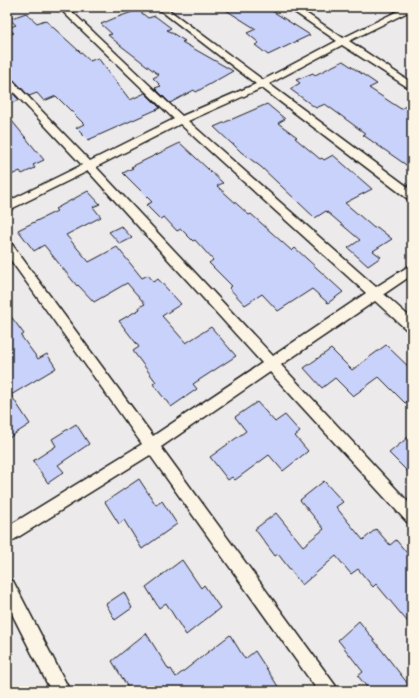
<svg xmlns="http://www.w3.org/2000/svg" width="419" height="698" font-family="Dekko,sans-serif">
<rect width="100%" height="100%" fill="#edeaeb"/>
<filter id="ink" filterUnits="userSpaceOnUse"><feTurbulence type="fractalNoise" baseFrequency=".025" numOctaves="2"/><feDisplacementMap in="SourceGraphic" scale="8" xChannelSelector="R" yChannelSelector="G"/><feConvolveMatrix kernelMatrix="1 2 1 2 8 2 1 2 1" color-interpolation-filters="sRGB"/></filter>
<g filter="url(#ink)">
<g fill="#c9d2fa" stroke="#1c1c1c">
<polygon points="221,7 266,7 310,35 268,55 255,45 259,43 247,33 256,29"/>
<polygon points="138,10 148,18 155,16 171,28 167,30 185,41 182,42 233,71 196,92 194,90 170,103 155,88 161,86 153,78 159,75 120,45 108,35 112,34 101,24 115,18"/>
<polygon points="26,13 37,23 45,20 90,61 98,58 130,100 145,93 160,108 88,140 76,128 84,124 56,96 44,101 37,93 29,96 11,77 7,76 7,35 14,33 8,28 16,25 9,19"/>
<polygon points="343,61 377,84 369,88 401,109 412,102 412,169 363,135 366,134 325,104 316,108 290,89 300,83 296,80 313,73 315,75"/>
<polygon points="7,87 19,100 7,105"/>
<polygon points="267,104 285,119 278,123 297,137 295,138 320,159 322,158 324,160 333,155 372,189 345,203 374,228 377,227 392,239 373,251 381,257 368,266 348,248 360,240 326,211 315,218 261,167 241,152 233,144 232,144 214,127"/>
<polygon points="7,115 44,160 33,165 35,168 22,174 20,171 7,177"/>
<polygon points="180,143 223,183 217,186 249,215 251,214 292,251 295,248 343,292 328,303 312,289 278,311 262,294 245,305 229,288 232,286 209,263 213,260 195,240 193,241 181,229 177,231 164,217 160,219 146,205 152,202 123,173 133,168 131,167"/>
<polygon points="88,191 100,204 93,207 101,217 66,235 89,262 117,247 142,278 148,275 154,282 158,279 181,304 162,316 186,343 211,327 236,356 193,384 197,389 171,407 153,384 156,382 133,351 139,347 119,321 140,309 139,307 145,304 127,283 94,302 78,285 77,286 44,245 34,251 18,230 57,211 55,209"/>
<polygon points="121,226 132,238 120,244 109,232"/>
<polygon points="7,311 24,334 21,336 38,359 47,354 56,368 11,395 30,424 7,439"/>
<polygon points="386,345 412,370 412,398 405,403 379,377 353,396 335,378 322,388 304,368 331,349 352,370"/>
<polygon points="257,402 275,422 285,415 300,432 295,436 308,451 283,471 269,455 235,480 232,477 228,480 210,457 246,431 235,417"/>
<polygon points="76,424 89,444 58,465 64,472 48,483 33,461 56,446 52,439"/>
<polygon points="412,434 412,476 389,453"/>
<polygon points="139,479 156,505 162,501 177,524 142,549 124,520 119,524 105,502"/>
<polygon points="324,481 343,502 336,507 363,540 376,529 390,545 396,540 412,559 412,627 376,584 373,587 358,569 351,574 336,556 302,585 278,554 275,556 255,529 276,513 303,546 324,529 300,500"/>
<polygon points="182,560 201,588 204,585 220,608 186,635 166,603 159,608 146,587"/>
<polygon points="124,592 132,608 115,620 106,604"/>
<polygon points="359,621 412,689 412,691 370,691 358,676 363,672 338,640"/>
<polygon points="146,633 169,670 171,669 176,677 230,635 245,659 255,651 281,691 130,691 112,661"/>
</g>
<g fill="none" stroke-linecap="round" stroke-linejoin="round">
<g stroke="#1c1c1c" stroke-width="3">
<g id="street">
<path d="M58 7H67L182 116 256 84 156 7H165L263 80 337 41 287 7H297L343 38 406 7H412V10L349 41 412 83V90L342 45 269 84 412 190V200L408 199 262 88 188 121 376 287 412 264V275L384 294 412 319V332L408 331 375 301 281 365 412 506V525L407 522 270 372 161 447 335 685 338 691H318L150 455 7 544V527L142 444 7 255V242L11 243 153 436 262 363 88 171 7 211V202L82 165 7 85V77L10 78 90 161 174 119ZM180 124 366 293 273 356 96 167Z"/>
<polygon points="7,579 13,581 70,691 51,691 7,604"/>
</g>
</g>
<use href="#street" fill="#fcf5e5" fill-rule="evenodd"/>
</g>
</g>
<rect width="419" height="698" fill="none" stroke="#fcf5e5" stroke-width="24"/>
<rect x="12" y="12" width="395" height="674" fill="none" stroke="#1c1c1c" stroke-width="1.5" filter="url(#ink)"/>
</svg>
